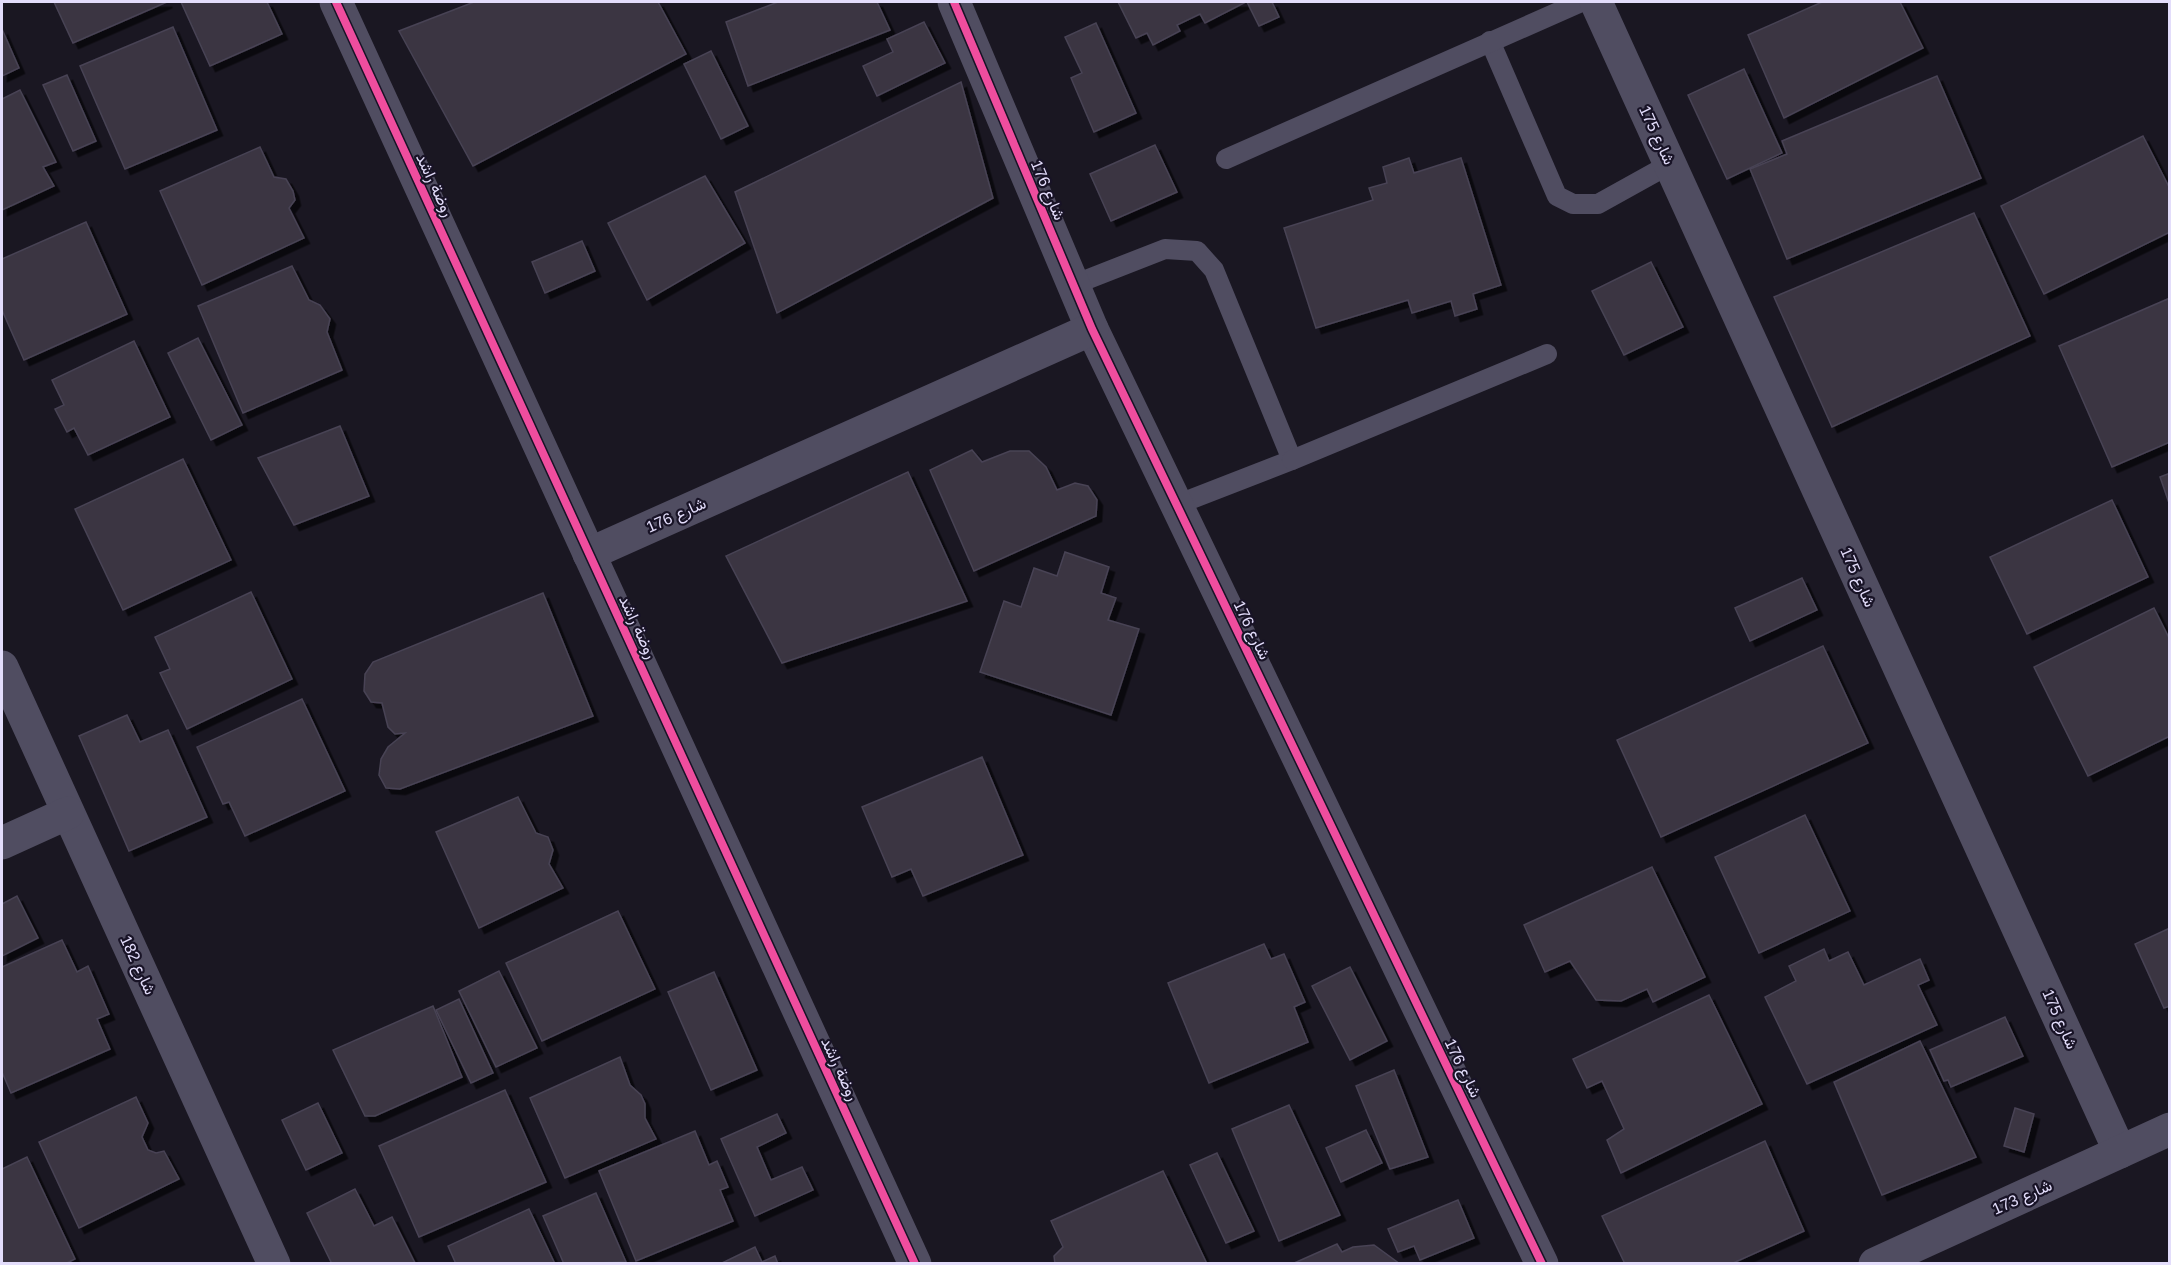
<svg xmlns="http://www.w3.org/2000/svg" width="2171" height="1265" font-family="Helvetica,Vazirmatn,sans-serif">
<defs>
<filter id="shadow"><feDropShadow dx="5.5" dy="5.5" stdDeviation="0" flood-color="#0009"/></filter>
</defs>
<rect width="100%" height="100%" fill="#1a1722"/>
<g fill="#3a3643" stroke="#484354" stroke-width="1.5" filter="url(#shadow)">
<polygon points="54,2 167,2 73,43"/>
<polygon points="181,2 267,2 282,34 210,66"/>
<polygon points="474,2 658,2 686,54 473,166 399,31"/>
<polygon points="778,2 877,2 890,30 748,86 726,22"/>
<polygon points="1118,2 1243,2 1244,3 1205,23 1200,14 1177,25 1180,31 1153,45 1147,33 1136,38"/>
<polygon points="1247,2 1272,2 1279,17 1259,26"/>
<polygon points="1822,2 1900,2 1923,48 1784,118 1748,35"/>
<polygon points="924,22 945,63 877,96 863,66 893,52 887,39"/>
<polygon points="1096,23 1136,113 1094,132 1071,78 1082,73 1065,37"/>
<polygon points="173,27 217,130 125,169 80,66"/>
<polygon points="2,29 19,68 2,76"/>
<polygon points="711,51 748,126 721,139 684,64"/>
<polygon points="1744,69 1782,153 1727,179 1688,95"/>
<polygon points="67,75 96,141 73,151 43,85"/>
<polygon points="1937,76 1981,178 1787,259 1750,169 1787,154 1782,141"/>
<polygon points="961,82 993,198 777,313 735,192"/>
<polygon points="20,90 56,162 43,167 54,186 2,210 2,99"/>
<polygon points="2143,136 2170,189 2170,232 2044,294 2001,206"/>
<polygon points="1155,145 1177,192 1111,221 1090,174"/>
<polygon points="260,147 274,177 286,179 293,191 295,200 289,208 304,238 202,285 160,191"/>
<polygon points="1409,158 1414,173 1461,158 1501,285 1473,294 1477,309 1455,316 1451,301 1412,313 1408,300 1316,328 1284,228 1373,200 1369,188 1387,183 1383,167"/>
<polygon points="705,176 745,243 647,300 608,223"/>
<polygon points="1974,213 2030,336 1832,427 1774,297"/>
<polygon points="86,222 127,314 24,360 2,310 2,259"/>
<polygon points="582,241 595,271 545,293 532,262"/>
<polygon points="1651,262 1683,327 1624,355 1592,291"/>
<polygon points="292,266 309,300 320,305 330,319 327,332 342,370 243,413 198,306"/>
<polygon points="2170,298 2170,442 2112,467 2059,346"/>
<polygon points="198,338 242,425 211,440 168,353"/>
<polygon points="134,341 170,417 88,455 74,428 67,432 55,409 64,405 52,380"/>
<polygon points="340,426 369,496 294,525 258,458"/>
<polygon points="972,450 982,462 1010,451 1029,451 1046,467 1057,490 1075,483 1088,486 1097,500 1096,516 974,571 930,470"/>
<polygon points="183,459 231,560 123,610 75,509"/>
<polygon points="908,472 967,601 782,663 726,556"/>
<polygon points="2170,473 2170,506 2160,477"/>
<polygon points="2112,500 2148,577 2027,634 1990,557"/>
<polygon points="1065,552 1109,567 1101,593 1116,598 1108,620 1139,629 1111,715 980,672 1004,601 1021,607 1034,568 1057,576"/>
<polygon points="1802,578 1817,610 1750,641 1735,608"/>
<polygon points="251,592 292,679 187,729 160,673 170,669 155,637"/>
<polygon points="543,593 593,716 400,789 386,788 379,775 381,759 388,747 405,733 395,734 388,727 382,703 371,702 364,691 365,674 373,662"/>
<polygon points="2154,608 2170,640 2170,736 2088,776 2034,667"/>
<polygon points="1823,646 1868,743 1661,837 1617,740"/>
<polygon points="302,699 345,791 245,836 229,802 223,804 197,747"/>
<polygon points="127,715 140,742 168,730 207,817 129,851 79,736"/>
<polygon points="982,757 1023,855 923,896 911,869 892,877 862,807"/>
<polygon points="518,797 536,833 548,837 553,850 549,864 563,888 479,928 436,832"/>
<polygon points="1805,815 1850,911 1759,953 1715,857"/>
<polygon points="1652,867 1705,977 1653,1002 1647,989 1621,1001 1596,1000 1570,961 1545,972 1524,925"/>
<polygon points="17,896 38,938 2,956 2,904"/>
<polygon points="618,911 655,989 542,1041 506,963"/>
<polygon points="2170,928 2170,1006 2164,1008 2135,944"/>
<polygon points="62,940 77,972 88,966 109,1014 97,1019 110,1049 11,1093 2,1072 2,967"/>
<polygon points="1264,944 1271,959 1284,954 1305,1002 1294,1007 1308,1042 1209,1083 1168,983"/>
<polygon points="1824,949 1829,961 1848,952 1864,985 1920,959 1929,980 1918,985 1937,1025 1807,1084 1765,997 1796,981 1789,966"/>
<polygon points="1350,967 1387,1041 1350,1060 1312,986"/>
<polygon points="499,971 537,1048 496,1067 459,991"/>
<polygon points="714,972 757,1070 711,1090 668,992"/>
<polygon points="1709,995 1762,1104 1621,1173 1607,1140 1624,1129 1602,1081 1587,1088 1573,1059"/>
<polygon points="459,999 493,1073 471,1083 436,1010"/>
<polygon points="433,1006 462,1077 375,1116 365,1116 333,1050"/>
<polygon points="2005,1017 2023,1056 1951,1087 1948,1080 1944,1081 1930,1050"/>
<polygon points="1920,1041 1976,1157 1882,1195 1834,1082"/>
<polygon points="620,1057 630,1085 641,1095 645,1104 645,1118 656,1139 565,1178 530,1098"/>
<polygon points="1394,1070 1428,1157 1390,1169 1356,1086"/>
<polygon points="505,1090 546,1182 419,1237 379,1146"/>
<polygon points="136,1097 148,1123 142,1137 148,1150 156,1153 164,1151 179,1179 79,1228 39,1142"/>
<polygon points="318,1103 342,1153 306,1170 282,1120"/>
<polygon points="1289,1105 1340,1215 1279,1241 1232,1129"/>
<polygon points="2015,1108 2034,1114 2024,1152 2004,1146"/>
<polygon points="777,1114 786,1133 757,1147 771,1180 802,1167 813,1190 755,1216 721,1139"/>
<polygon points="1366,1130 1382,1163 1341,1182 1326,1148"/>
<polygon points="695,1131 709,1165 717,1161 728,1187 720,1190 733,1221 636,1261 599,1171"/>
<polygon points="1765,1141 1804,1231 1731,1264 1625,1264 1602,1216"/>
<polygon points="1217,1153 1254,1231 1226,1243 1190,1165"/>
<polygon points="27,1157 75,1259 65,1264 2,1264 2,1169"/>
<polygon points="1163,1171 1207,1264 1055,1264 1054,1256 1063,1247 1051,1221"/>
<polygon points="355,1189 374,1226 392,1217 415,1263 332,1264 307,1213"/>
<polygon points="596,1193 626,1262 564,1264 543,1216"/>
<polygon points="1458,1200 1474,1238 1420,1260 1414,1246 1398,1252 1388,1229"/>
<polygon points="529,1209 555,1264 456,1264 448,1246"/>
<polygon points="1337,1244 1342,1252 1353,1247 1374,1245 1400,1264 1292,1264"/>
<polygon points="755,1247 762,1262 775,1256 778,1264 720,1264"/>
</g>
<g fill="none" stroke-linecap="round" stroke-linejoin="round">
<g stroke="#504d61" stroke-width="20">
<polyline points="1490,41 1557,196 1573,204 1598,204 1670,164"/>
<polyline points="1226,159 1581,2"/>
<polyline points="1073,285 1165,249 1197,251 1214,270 1292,460 1176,505"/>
<polyline points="1292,460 1547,354"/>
</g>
<g stroke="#504d61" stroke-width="33">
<polyline points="336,2 915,1264"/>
<polyline points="954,2 1092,329 1542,1264"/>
<polyline points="1596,2 2120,1152"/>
<polyline points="589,554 1092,329"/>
<polyline points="2,667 274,1264"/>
<polyline points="2,843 68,813"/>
<polyline points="1875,1264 2170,1129"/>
</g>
<g stroke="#181326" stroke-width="11">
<g id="cycleway">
<polyline points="336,2 915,1264"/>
<polyline points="954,2 1092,329 1542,1264"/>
</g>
</g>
<use href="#cycleway" stroke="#ef4d9e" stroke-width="8"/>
</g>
<g text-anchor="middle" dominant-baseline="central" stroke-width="4.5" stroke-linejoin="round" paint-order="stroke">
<g font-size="16" fill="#e3ddfb" stroke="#181326">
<text transform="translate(1657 135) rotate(65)">شارع 175</text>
<text transform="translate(435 185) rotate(65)">روضة راشد</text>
<text transform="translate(1048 190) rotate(67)">شارع 176</text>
<text transform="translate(676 515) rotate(-24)">شارع 176</text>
<text transform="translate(1858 577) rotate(66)">شارع 175</text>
<text transform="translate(638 627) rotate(65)">روضة راشد</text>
<text transform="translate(1252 630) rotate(64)">شارع 176</text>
<text transform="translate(138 965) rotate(65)">شارع 182</text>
<text transform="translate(2060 1019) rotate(66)">شارع 175</text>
<text transform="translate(1463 1068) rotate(64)">شارع 176</text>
<text transform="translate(840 1069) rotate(65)">روضة راشد</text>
<text transform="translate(2022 1197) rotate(-24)">شارع 173</text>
</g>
</g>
<rect width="2171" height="1265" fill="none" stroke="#e3ddfb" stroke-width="6"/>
</svg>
